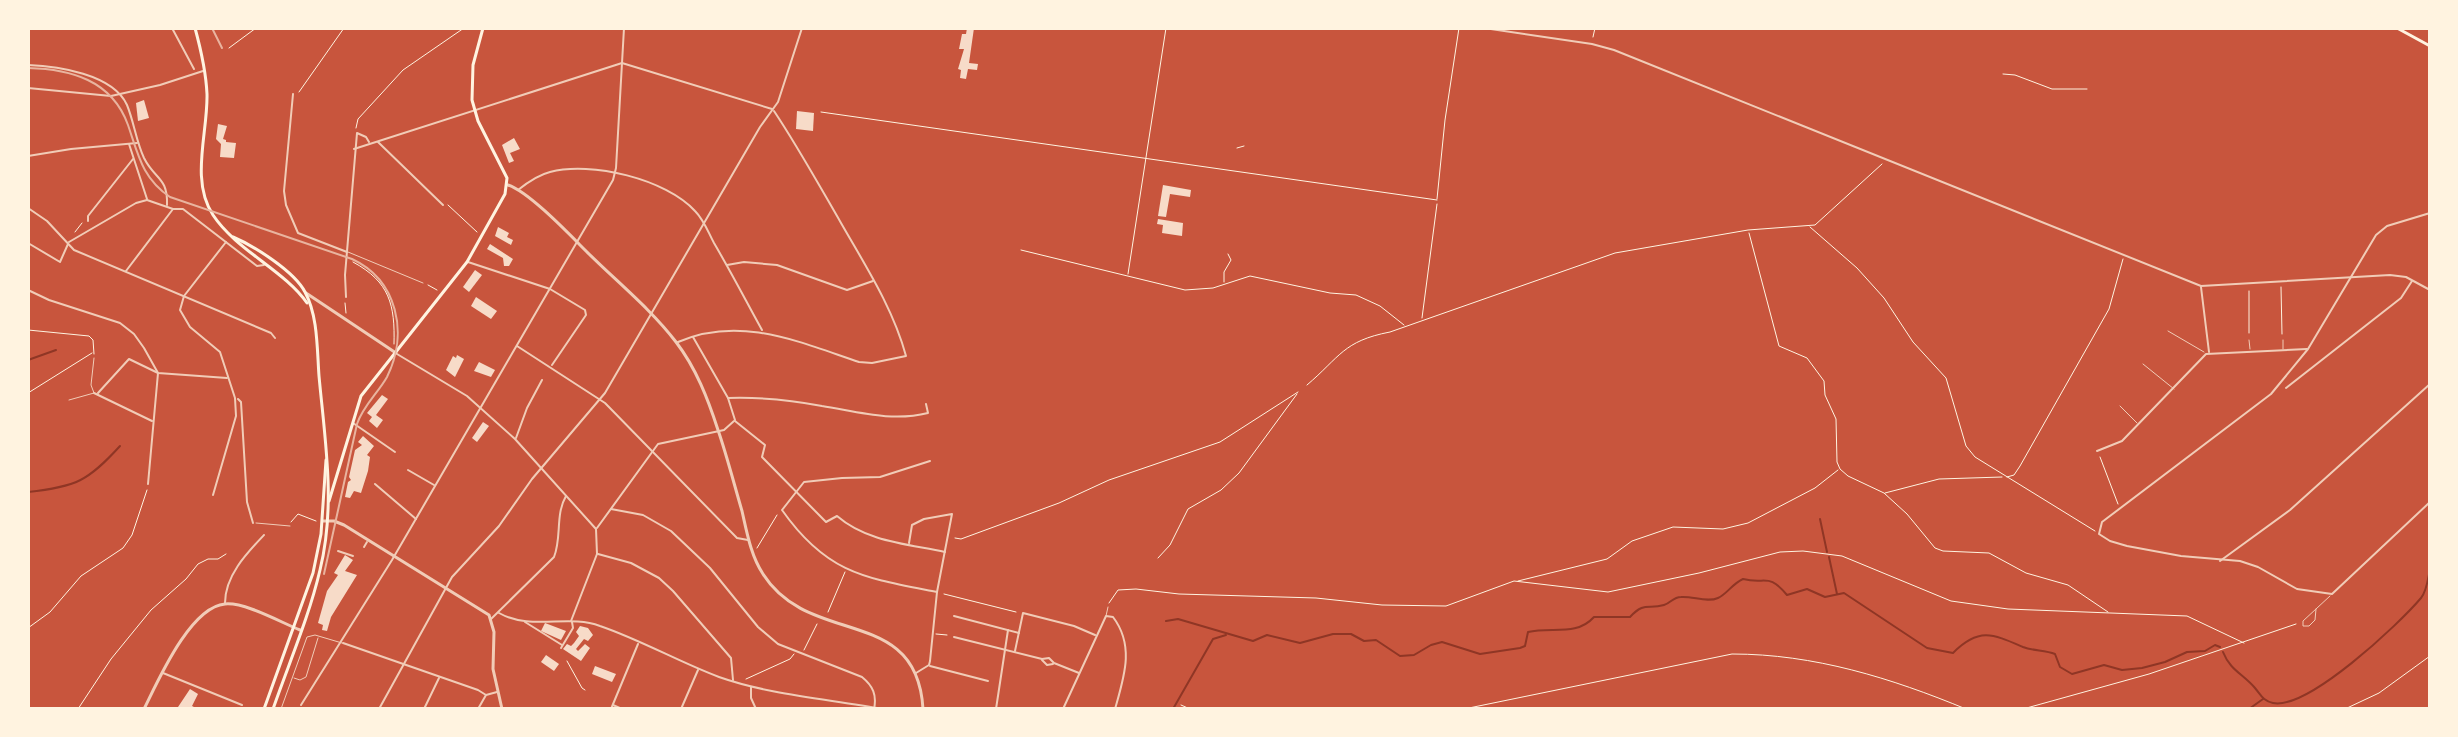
<svg xmlns="http://www.w3.org/2000/svg" width="2458" height="737" font-family="Merriweather,serif">
<rect width="100%" height="100%" fill="#c8553d"/>
<g fill="none" stroke-linecap="round" stroke-linejoin="round">
<g stroke="#8f3625" stroke-width="2">
<polyline points="28,360 56,350"/>
<path d="M28 492C76 487 88 481 120 446"/>
<polyline points="1820,519 1827,552"/>
<polyline points="1829,557 1837,594"/>
<path d="M1166 621 1178 619 1253 641 1267 635 1300 643 1333 634H1351L1364 641 1376 640 1400 656 1414 655 1431 645 1442 642 1480 654 1520 648 1525 646 1528 632C1551 626 1576 637 1594 617H1630C1645 601 1648 610 1664 605 1671 603 1673 597 1681 597 1693 596 1707 603 1718 598 1727 594 1732 584 1743 579 1766 585 1768 572 1787 595L1807 589 1825 597 1844 593 1927 648 1953 653C1979 627 1993 634 2023 647 2033 651 2045 650 2055 654L2060 667 2072 674 2104 665 2122 670 2142 668 2165 662 2187 652 2205 651 2215 645 2220 647"/>
<path d="M2223 652C2230 670 2243 674 2255 688 2261 695 2263 701 2273 703 2308 710 2399 624 2421 598 2427 591 2428 578 2430 569"/>
<polyline points="1173,709 1213,639 1226,635"/>
<polyline points="2249,709 2263,699"/>
</g>
</g>
<g fill="#f7dbc8">
<polygon points="967,28 974,28 969,63 978,64 977,70 968,69 966,79 960,78 961,70 958,69 964,49 959,49 962,34 966,34"/>
<polygon points="144,100 149,118 138,121 136,103"/>
<polygon points="797,111 814,113 813,131 796,129"/>
<polygon points="218,124 227,126 223,139 226,140 226,142 236,143 234,158 220,157 221,144 216,139"/>
<polygon points="514,138 520,149 510,153 514,161 509,163 502,145"/>
<polygon points="1163,185 1191,190 1190,197 1170,194 1166,217 1158,216"/>
<polygon points="1158,219 1183,223 1182,236 1162,233 1163,225 1157,224"/>
<polygon points="498,227 509,233 507,237 513,240 511,245 495,236"/>
<polygon points="490,244 513,259 509,266 504,266 503,258 487,249"/>
<polygon points="475,270 482,275 469,292 463,287"/>
<polygon points="476,297 497,311 491,319 471,306"/>
<polygon points="457,355 464,359 455,377 446,370 453,356 456,358"/>
<polygon points="479,362 495,370 491,377 474,371"/>
<polygon points="382,395 388,399 376,415 383,420 377,428 369,421 372,417 367,413"/>
<polygon points="483,422 489,426 477,442 472,438"/>
<polygon points="363,436 374,446 367,455 370,457 368,471 361,493 354,491 350,498 345,497 348,482 351,480 349,477 355,450 362,445 358,442"/>
<polygon points="345,555 353,560 345,571 357,575 331,617 327,631 322,630 323,625 318,623 327,591 338,575 334,573"/>
<polygon points="545,623 566,631 561,640 541,631"/>
<polygon points="580,626 588,628 593,635 588,641 584,639 576,649 578,651 585,644 590,648 581,661 563,649 567,644 571,646 574,643 579,636 576,632"/>
<polygon points="546,655 559,664 554,671 541,662"/>
<polygon points="595,666 616,674 612,682 592,674"/>
<polygon points="190,689 198,694 192,706 198,709 178,707"/>
</g>
<g fill="none" stroke-linecap="round" stroke-linejoin="round">
<g stroke="#fff3e0" stroke-width="1">
<polyline points="1593,37 1595,28"/>
<polyline points="229,48 256,28"/>
<polyline points="2003,74 2015,75 2052,89 2087,89"/>
<polyline points="299,92 344,28"/>
<polyline points="821,112 1437,200"/>
<polyline points="356,128 358,119 403,70 464,28"/>
<polyline points="1237,148 1244,146"/>
<polyline points="1437,199 1445,120 1459,28"/>
<polyline points="448,205 477,232"/>
<polyline points="1810,227 1857,268 1884,298 1913,342 1946,378 1966,446 1975,457 2095,531"/>
<polyline points="75,232 82,223"/>
<polyline points="1749,233 1779,346 1807,358 1824,381 1825,395 1836,419 1837,462 1840,469 1848,476 1884,493 1907,514 1935,548 1943,551 1989,553 2026,573 2068,585 2108,612"/>
<polyline points="1021,250 1185,290 1213,288 1250,276 1330,293 1356,295 1380,306 1404,325"/>
<path d="M353 262C390 282 395 305 394 344"/>
<polyline points="1128,274 1166,28"/>
<polyline points="1224,282 1224,272 1231,260 1228,254"/>
<polyline points="428,285 437,290"/>
<polyline points="2281,287 2282,334"/>
<polyline points="345,303 346,313"/>
<polyline points="1422,318 1437,204"/>
<polyline points="28,330 89,336 93,340 94,354"/>
<polyline points="2249,333 2249,291"/>
<path d="M1307 385C1340 357 1343 341 1390 332L1615 253 1748 230 1815 225 1882 164"/>
<polyline points="28,393 92,353"/>
<polyline points="2100,457 2118,504"/>
<polyline points="2007,477 2014,475 2020,466 2109,309 2123,259"/>
<polyline points="1885,493 1939,479 2002,477"/>
<polyline points="291,522 298,514 316,521"/>
<polyline points="955,538 961,539 1059,503 1109,480 1220,442 1298,392"/>
<polyline points="757,548 777,515"/>
<polyline points="1158,558 1170,545 1188,509 1221,490 1239,473 1297,394"/>
<polyline points="1518,581 1607,559 1632,541 1673,527 1723,529 1748,523 1815,488 1838,470"/>
<polyline points="944,594 1016,612"/>
<polyline points="1109,603 1118,590 1136,589 1179,594 1316,598 1382,605 1446,606 1514,581 1608,592 1699,573 1780,552 1803,551 1842,556 1951,601 2008,609 2187,616 2244,643"/>
<polyline points="828,612 845,572"/>
<polyline points="28,628 50,612 81,576 123,548 132,535 147,490"/>
<polyline points="936,634 947,635"/>
<polyline points="804,650 817,624"/>
<polyline points="567,661 582,688 585,690"/>
<polyline points="746,679 790,659 794,654"/>
<polyline points="1181,705 1190,709"/>
<polyline points="78,709 111,659 151,610 186,579 198,564 208,559 218,559 226,554"/>
<path d="M1464 709 1732 654C1814 654 1891 678 1966 709"/>
<polyline points="2023,709 2149,674 2296,624"/>
<polyline points="2345,709 2379,693 2430,656"/>
</g>
<g stroke="#f1ccb7" stroke-width="1">
<polyline points="348,252 423,283"/>
<polyline points="2168,331 2204,352"/>
<polyline points="2249,340 2250,349"/>
<polyline points="2283,349 2283,340"/>
<polyline points="2143,364 2174,389"/>
<polyline points="69,400 94,393 91,385 94,358"/>
<polyline points="2120,406 2137,423"/>
<polyline points="256,523 290,526"/>
<polyline points="2316,609 2315,620 2309,626 2303,626 2303,621 2330,596"/>
<polyline points="1106,616 1108,607"/>
<polyline points="294,678 300,680 306,677 318,638"/>
<polyline points="281,709 307,637 315,635 342,643"/>
</g>
<g stroke="#f1ccb7" stroke-width="2">
<polyline points="364,547 367,542"/>
<polyline points="338,551 353,556"/>
<polyline points="525,622 562,645"/>
<polyline points="561,648 573,628 572,622"/>
</g>
<g stroke="#f1ccb7" stroke-width="2">
<polyline points="172,28 194,69"/>
<polyline points="1484,28 1592,44 1614,50 2201,286 2390,275 2406,277 2430,290"/>
<path d="M28 65C57 66 113 74 127 105 134 122 136 141 144 158 155 180 168 177 167 205"/>
<polyline points="28,88 111,96 160,85 203,71"/>
<polyline points="293,94 284,191 286,205 298,233 347,252"/>
<polyline points="378,142 443,205"/>
<polyline points="129,144 147,199"/>
<polyline points="354,149 622,63 772,109"/>
<polyline points="28,156 71,149 137,143"/>
<path d="M518 190C528 182 538 175 550 172 591 161 666 179 695 211 704 220 708 232 714 243 731 272 746 301 762 330"/>
<polyline points="147,200 173,209 183,209 257,266 264,265"/>
<polyline points="28,208 47,221 74,250 271,333 275,338"/>
<polyline points="2430,213 2387,226 2376,235 2308,349 2271,394 2102,522 2099,534 2110,541 2127,546 2181,556 2240,561 2258,567 2297,589 2332,594 2430,502"/>
<polyline points="88,221 88,216 133,159"/>
<polyline points="69,242 136,203 147,200"/>
<polyline points="28,243 60,262 68,244"/>
<polyline points="468,262 550,289 585,310 586,315 552,365"/>
<polyline points="727,265 744,262 777,265 847,290 873,281"/>
<polyline points="126,271 173,209"/>
<polyline points="2201,287 2209,352"/>
<polyline points="28,290 49,300 120,323 134,334 144,348 158,373 148,484"/>
<polyline points="346,297 345,275 357,133 366,137 369,142"/>
<polyline points="693,337 728,398 735,420"/>
<path d="M678 342C740 315 799 342 859 362L872 363 906 356C893 308 865 265 841 223 819 185 798 147 774 111"/>
<polyline points="517,346 605,403 737,538 748,540"/>
<polyline points="397,354 467,396 515,439 596,529 597,554 571,621"/>
<polyline points="2286,388 2401,298 2412,281"/>
<polyline points="94,393 152,421"/>
<polyline points="98,393 129,359 158,373 227,378"/>
<path d="M728 398C760 397 791 400 822 406 859 412 892 422 928 413L926 404"/>
<polyline points="238,399 241,402 247,502 253,523"/>
<path d="M735 421 765 445 762 457 826 522 837 516C867 542 908 544 945 552"/>
<polyline points="353,423 395,452"/>
<polyline points="516,438 527,408 542,380"/>
<polyline points="2097,451 2122,441 2206,354 2307,349"/>
<path d="M930 461 880 477 842 478 804 482 782 510C827 574 865 578 937 592"/>
<polyline points="408,470 434,485"/>
<polyline points="375,484 416,519"/>
<polyline points="213,495 236,416 235,398 220,352 190,327 180,310 184,296 226,242"/>
<path d="M611 509 643 515 671 531 710 568 758 627 778 644 862 677C873 686 877 695 874 709"/>
<polyline points="597,528 658,444 724,430 734,421"/>
<polyline points="909,543 912,525 924,519 952,514 937,592 930,661 929,665 916,673"/>
<polyline points="598,554 631,563 659,578 673,591 731,658 733,680"/>
<polyline points="2220,561 2290,510 2430,384"/>
<path d="M225 603C225 576 246 554 264 535"/>
<path d="M499 613C531 631 568 614 600 626 641 640 679 662 719 677 770 695 829 699 883 709"/>
<polyline points="954,616 1019,633"/>
<path d="M491 619 554 557C562 537 555 515 566 496"/>
<polyline points="954,637 1042,659 1049,658 1054,663 1079,673"/>
<polyline points="343,643 478,690 486,695"/>
<polyline points="1015,651 1023,613 1074,626 1095,635"/>
<polyline points="1042,660 1047,665 1053,664"/>
<polyline points="930,666 988,681"/>
<polyline points="163,673 242,705"/>
<polyline points="751,687 751,698 756,709"/>
<polyline points="301,705 392,560 613,180 616,168 624,28"/>
<polyline points="613,705 622,709"/>
<polyline points="379,709 452,577 499,526 532,479 605,393 760,127 778,102 802,28"/>
<polyline points="424,709 439,678"/>
<polyline points="478,709 486,695 497,692"/>
<polyline points="611,709 638,644"/>
<polyline points="681,709 698,670"/>
<polyline points="996,709 1008,630"/>
<path d="M1063 709 1106 616 1113 617C1135 646 1124 677 1115 709"/>
</g>
<g stroke="#f1ccb7" stroke-width="3">
<path d="M508 185C529 192 569 234 586 251 616 281 651 309 676 342 696 368 708 399 718 430 727 456 734 484 742 511 747 533 751 556 763 574 810 648 917 604 923 709"/>
<polyline points="306,293 396,353"/>
<polyline points="323,521 334,521 344,525 489,615 494,632 493,669 502,709"/>
<path d="M144 709C158 681 190 607 225 604 245 602 280 622 300 630"/>
</g>
<g stroke="#fff3e0" stroke-width="3">
<polyline points="2397,28 2430,46"/>
<polyline points="329,501 361,396 467,262 505,194 507,178 478,121 472,100 473,65 483,28"/>
</g>
<g stroke="#fff3e0" stroke-width="3">
<path d="M195 28C201 50 206 72 207 94 208 133 190 180 213 215 236 250 285 271 307 303"/>
<path d="M233 237C254 246 294 271 305 292 318 316 317 349 319 376 325 441 336 505 320 570 309 617 289 663 273 709"/>
<polyline points="264,709 313,573 321,534 326,460"/>
</g>
<g stroke="#e9b49f" stroke-width="2">
<polyline points="212,28 222,48"/>
<path d="M28 68C70 69 112 80 128 125 138 154 142 178 170 197L352 259C397 280 409 333 387 377 378 393 363 406 357 424L324 574"/>
</g>
</g>
<rect width="2458" height="737" fill="none" stroke="#fff3e0" stroke-width="60"/>
</svg>
